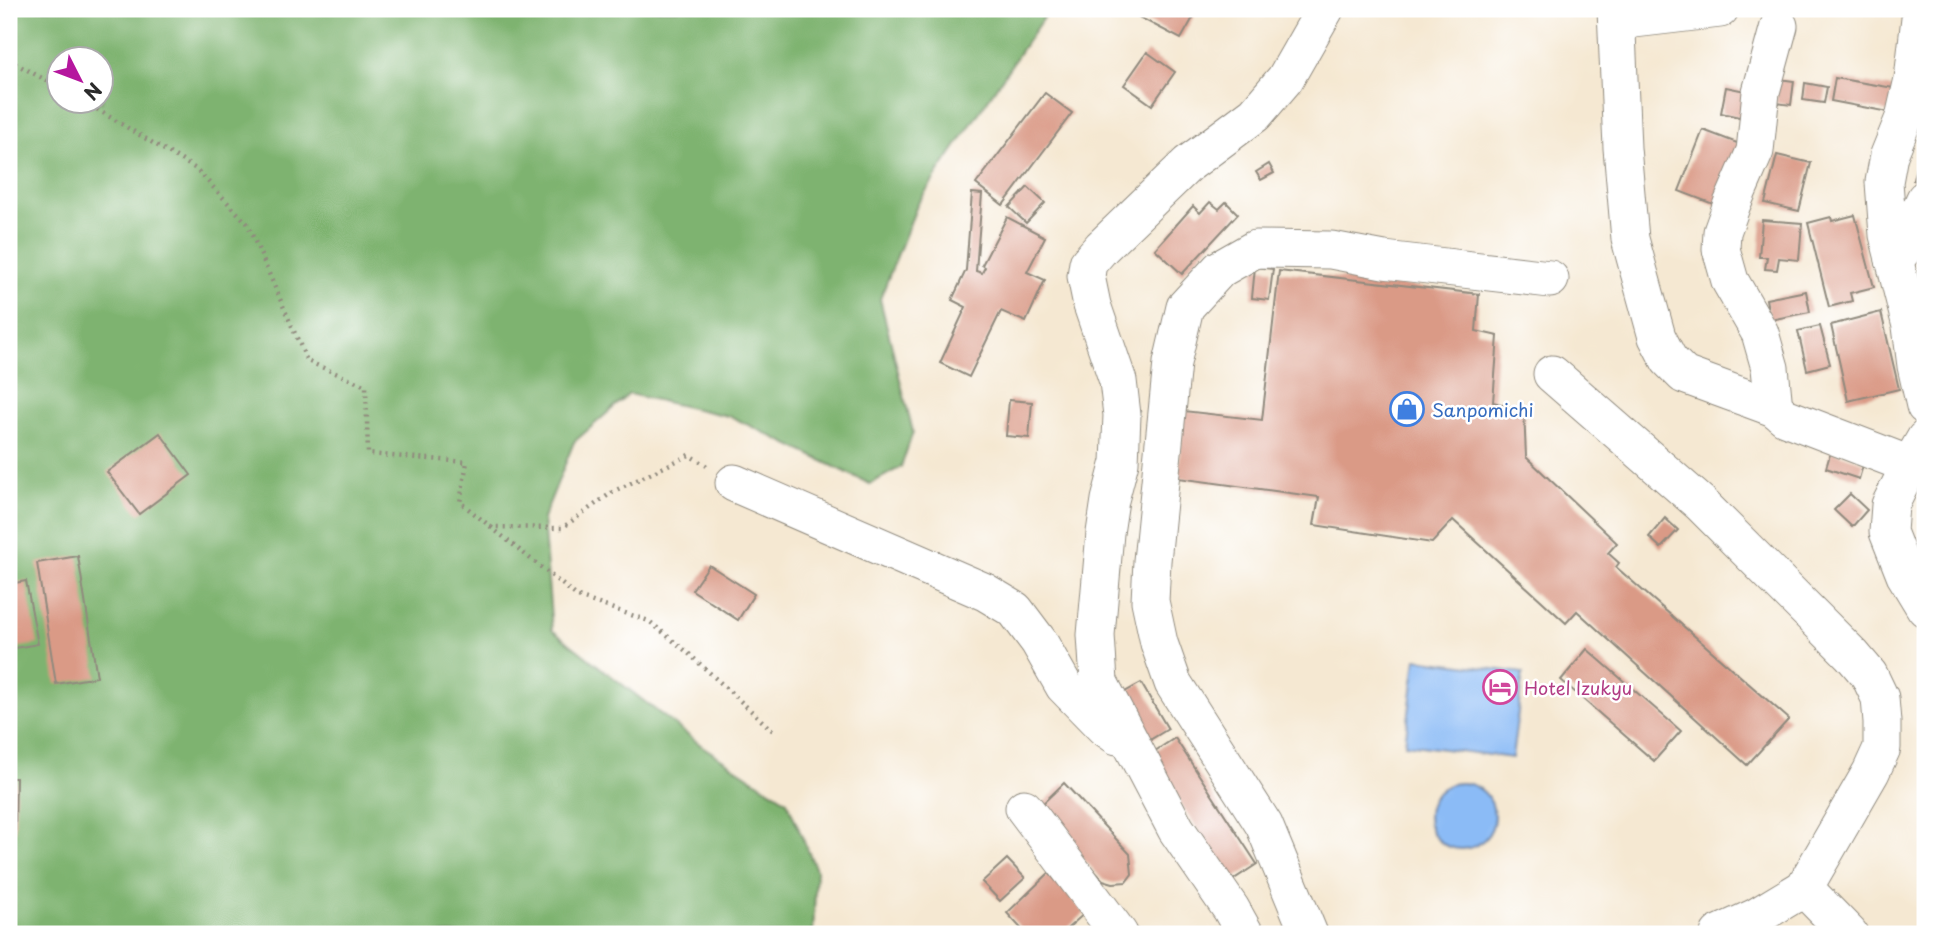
<svg xmlns="http://www.w3.org/2000/svg" width="1934" height="943" font-family="'Playpen Sans',sans-serif">
<rect width="100%" height="100%" fill="#fff"/>
<filter id="ink" filterUnits="userSpaceOnUse"><feTurbulence type="fractalNoise" baseFrequency=".0143" numOctaves="2"/><feDisplacementMap in="SourceGraphic" scale="14" xChannelSelector="R" yChannelSelector="G"/><feConvolveMatrix kernelMatrix="1 2 1 2 8 2 1 2 1" color-interpolation-filters="sRGB"/></filter>
<filter id="wash" filterUnits="userSpaceOnUse"><feTurbulence type="fractalNoise" baseFrequency=".00686" numOctaves="4" result="noise"/><feDisplacementMap in="SourceGraphic" scale="28" xChannelSelector="R" yChannelSelector="G"/><feGaussianBlur stdDeviation="1.57" result="paint"/><feColorMatrix in="noise" values="0 0 0 0 0 0 0 0 0 0 0 0 0 0 0 0 0 1.4 0 .05"/><feComposite in="paint" operator="in"/></filter>
<g filter="url(#wash)">
<rect width="100%" height="100%" fill="#f5e8d2"/>
<path fill="#7eb36f" stroke="#546f4d" stroke-width="2" fill-rule="evenodd" d="M9 9H1049L918 203 880 299 913 432 901 467 870 484 732 417 629 394 574 442 543 519 552 630 702 746 787 801 816 870 813 934H9ZM60 60H102V102H60Z"/>
<g fill="#8bbbf6" stroke="#5b7390" stroke-width="2">
<polygon points="1416,659 1523,673 1512,758 1405,744"/>
<circle cx="1461" cy="816" r="33"/>
</g>
<g id="blocks">
<g fill="#da9a86">
<polygon points="1144,9 1198,9 1181,39 1139,17"/>
<polygon points="1147,52 1175,72 1152,105 1124,85"/>
<polygon points="1835,78 1894,88 1889,112 1831,101"/>
<polygon points="1779,79 1794,81 1791,105 1776,103"/>
<polygon points="1805,83 1827,87 1824,103 1803,100"/>
<polygon points="1726,87 1750,92 1744,118 1721,113"/>
<polygon points="1045,93 1072,113 1003,205 976,184"/>
<polygon points="1703,130 1745,146 1721,207 1679,191"/>
<polygon points="1922,141 1925,141 1925,183 1913,180"/>
<polygon points="1777,155 1811,163 1799,211 1765,203"/>
<polygon points="1269,164 1274,173 1261,180 1256,172"/>
<polygon points="1028,187 1045,203 1026,223 1009,207"/>
<polygon points="972,193 982,194 976,271 982,273 985,267 982,265 1007,217 1045,237 1027,272 1045,280 1026,322 1001,311 969,377 940,363 966,307 952,300 966,270"/>
<polygon points="1210,202 1219,209 1226,202 1238,214 1182,274 1155,249 1193,206 1200,213"/>
<polygon points="1855,215 1874,287 1850,293 1852,301 1829,307 1808,223 1831,217 1832,221"/>
<polygon points="1762,220 1802,223 1799,260 1779,258 1777,270 1765,269 1767,257 1759,257"/>
<polygon points="1255,267 1273,269 1269,300 1252,298"/>
<polygon points="1279,271 1479,294 1476,331 1498,336 1493,402 1524,410 1526,457 1617,543 1608,553 1619,563 1616,567 1789,719 1747,765 1577,611 1566,623 1453,520 1432,543 1314,525 1319,497 1178,478 1184,411 1262,420"/>
<polygon points="1806,291 1810,312 1770,320 1766,299"/>
<polygon points="1881,312 1899,389 1848,401 1831,325"/>
<polygon points="1820,326 1830,364 1807,370 1798,331"/>
<polygon points="1009,400 1032,402 1029,438 1006,436"/>
<polygon points="160,433 191,475 139,514 107,472"/>
<polygon points="1831,451 1864,462 1859,479 1826,468"/>
<polygon points="1850,494 1867,510 1852,527 1834,510"/>
<polygon points="1665,518 1678,530 1661,548 1649,537"/>
<polygon points="78,556 97,677 56,684 37,563"/>
<polygon points="709,565 754,594 738,620 692,590"/>
<polygon points="26,581 38,644 9,649 9,584"/>
<polygon points="1587,649 1681,731 1654,761 1561,680"/>
<polygon points="1141,683 1168,729 1143,744 1116,697"/>
<polygon points="1175,738 1257,864 1231,881 1149,755"/>
<polygon points="9,778 16,778 15,830 9,830"/>
<polygon points="1064,783 1130,854 1132,874 1126,882 1113,883 1103,880 1037,809"/>
<polygon points="1007,859 1025,878 1000,901 982,882"/>
<polygon points="1049,873 1085,913 1061,934 1026,934 1007,913"/>
</g>
</g>
</g>
<g filter="url(#ink)">
<use href="#blocks" fill-opacity="0" stroke="#908a7e" stroke-width="2"/>
<g fill="none" stroke-linecap="round" stroke-linejoin="round">
<g stroke="#908a7e" stroke-width="39">
<g id="minor">
<polyline points="1616,9 1622,148 1630,239 1657,337 1669,360 1684,375 1774,408 1785,417 1910,465"/>
<polyline points="1921,9 1913,79 1904,118 1889,155 1884,182 1888,235 1911,326 1916,366 1925,406"/>
<polyline points="1617,21 1720,9"/>
<polyline points="1894,260 1902,251 1925,199"/>
<polyline points="1552,374 1700,503 1852,655 1869,675 1880,698 1882,722 1882,748 1871,772 1804,888 1756,917 1719,934"/>
<polyline points="1774,408 1770,368 1760,333 1730,281 1721,249 1722,232 1732,204 1755,151 1761,92 1779,26"/>
<polyline points="1925,439 1910,465 1890,505 1888,532 1905,575 1925,608"/>
<polyline points="734,483 985,592 1015,610 1039,642 1064,686 1104,727 1117,736"/>
<polyline points="1024,808 1119,934"/>
<polyline points="1804,888 1849,934"/>
<polyline points="1245,934 1231,909 1176,829 1099,682 1096,635 1105,533 1110,500 1120,462 1122,415 1118,381 1092,305 1086,276 1088,263 1102,247 1188,164 1255,114 1285,79 1325,9"/>
<polyline points="1309,934 1264,825 1173,683 1159,643 1150,601 1152,561 1172,363 1185,307 1220,269 1255,249 1331,250 1384,260 1550,279"/>
</g>
</g>
<g stroke="#908a7e" stroke-width="4.5" stroke-dasharray="2 5" stroke-linecap="butt">
<polyline points="9,60 60,88"/>
<polyline points="85,102 196,169 247,223 307,361 366,386 368,454 467,462 460,502 491,527 562,528 614,491 689,455 707,466"/>
<polyline points="491,527 578,597 649,621 687,652 773,731"/>
</g>
<use href="#minor" stroke="#fff" stroke-width="37"/>
</g>
</g>
<defs>
<g id="shop-ring" transform="scale(1.75)"><circle r="9.5" fill="#fff" stroke="#3f7fe0" stroke-width="1.5"/><path d="M-5-2.5h2.3a2.7 3.5 0 0 1 5.4 0H5L5.5 6h-11ZM-1.5-2.5h3a1.5 2.3 0 0 0-3 0Z" fill="#3f7fe0"/></g>
<g id="hotel-ring" transform="scale(1.75)"><circle r="9.5" fill="#fff" stroke="#d1479c" stroke-width="1.5"/><path d="M-6-4.5h1.5V1H6V5H4.5V3h-9V5H-6ZM-4 0a1.8 1.8 0 1 1 3.6 0ZM.5 0V-2.5h3Q6-2.5 6 0Z" fill="#d1479c"/></g>
</defs>
<g fill-rule="evenodd">
<use href="#shop-ring" x="1407" y="409"/>
<use href="#hotel-ring" x="1500" y="687"/>
</g>
<g text-anchor="middle" dominant-baseline="central" stroke-width="5" stroke-linejoin="round" paint-order="stroke">
<g font-size="18" fill="#366cbe" stroke="#fff" text-anchor="start">
<text x="1432" y="409">Sanpomichi</text>
</g>
<g font-size="18" fill="#b23c85" stroke="#fff" text-anchor="start">
<text x="1524" y="687">Hotel Izukyu</text>
</g>
</g>
<rect width="1934" height="943" fill="none" stroke="#fff" stroke-width="35"/>
<g transform="translate(80 80) rotate(132)"><circle r="33" fill="#ffffff" stroke="#aaaaaa" stroke-width="2"/>
<path d="M0-5L12 26L0 18L-12 26Z" fill="#b5179e"/>
<text y="-10" font-size="19" font-weight="bold" text-anchor="middle" fill="#2b2b2b">N</text>
</g>
</svg>
